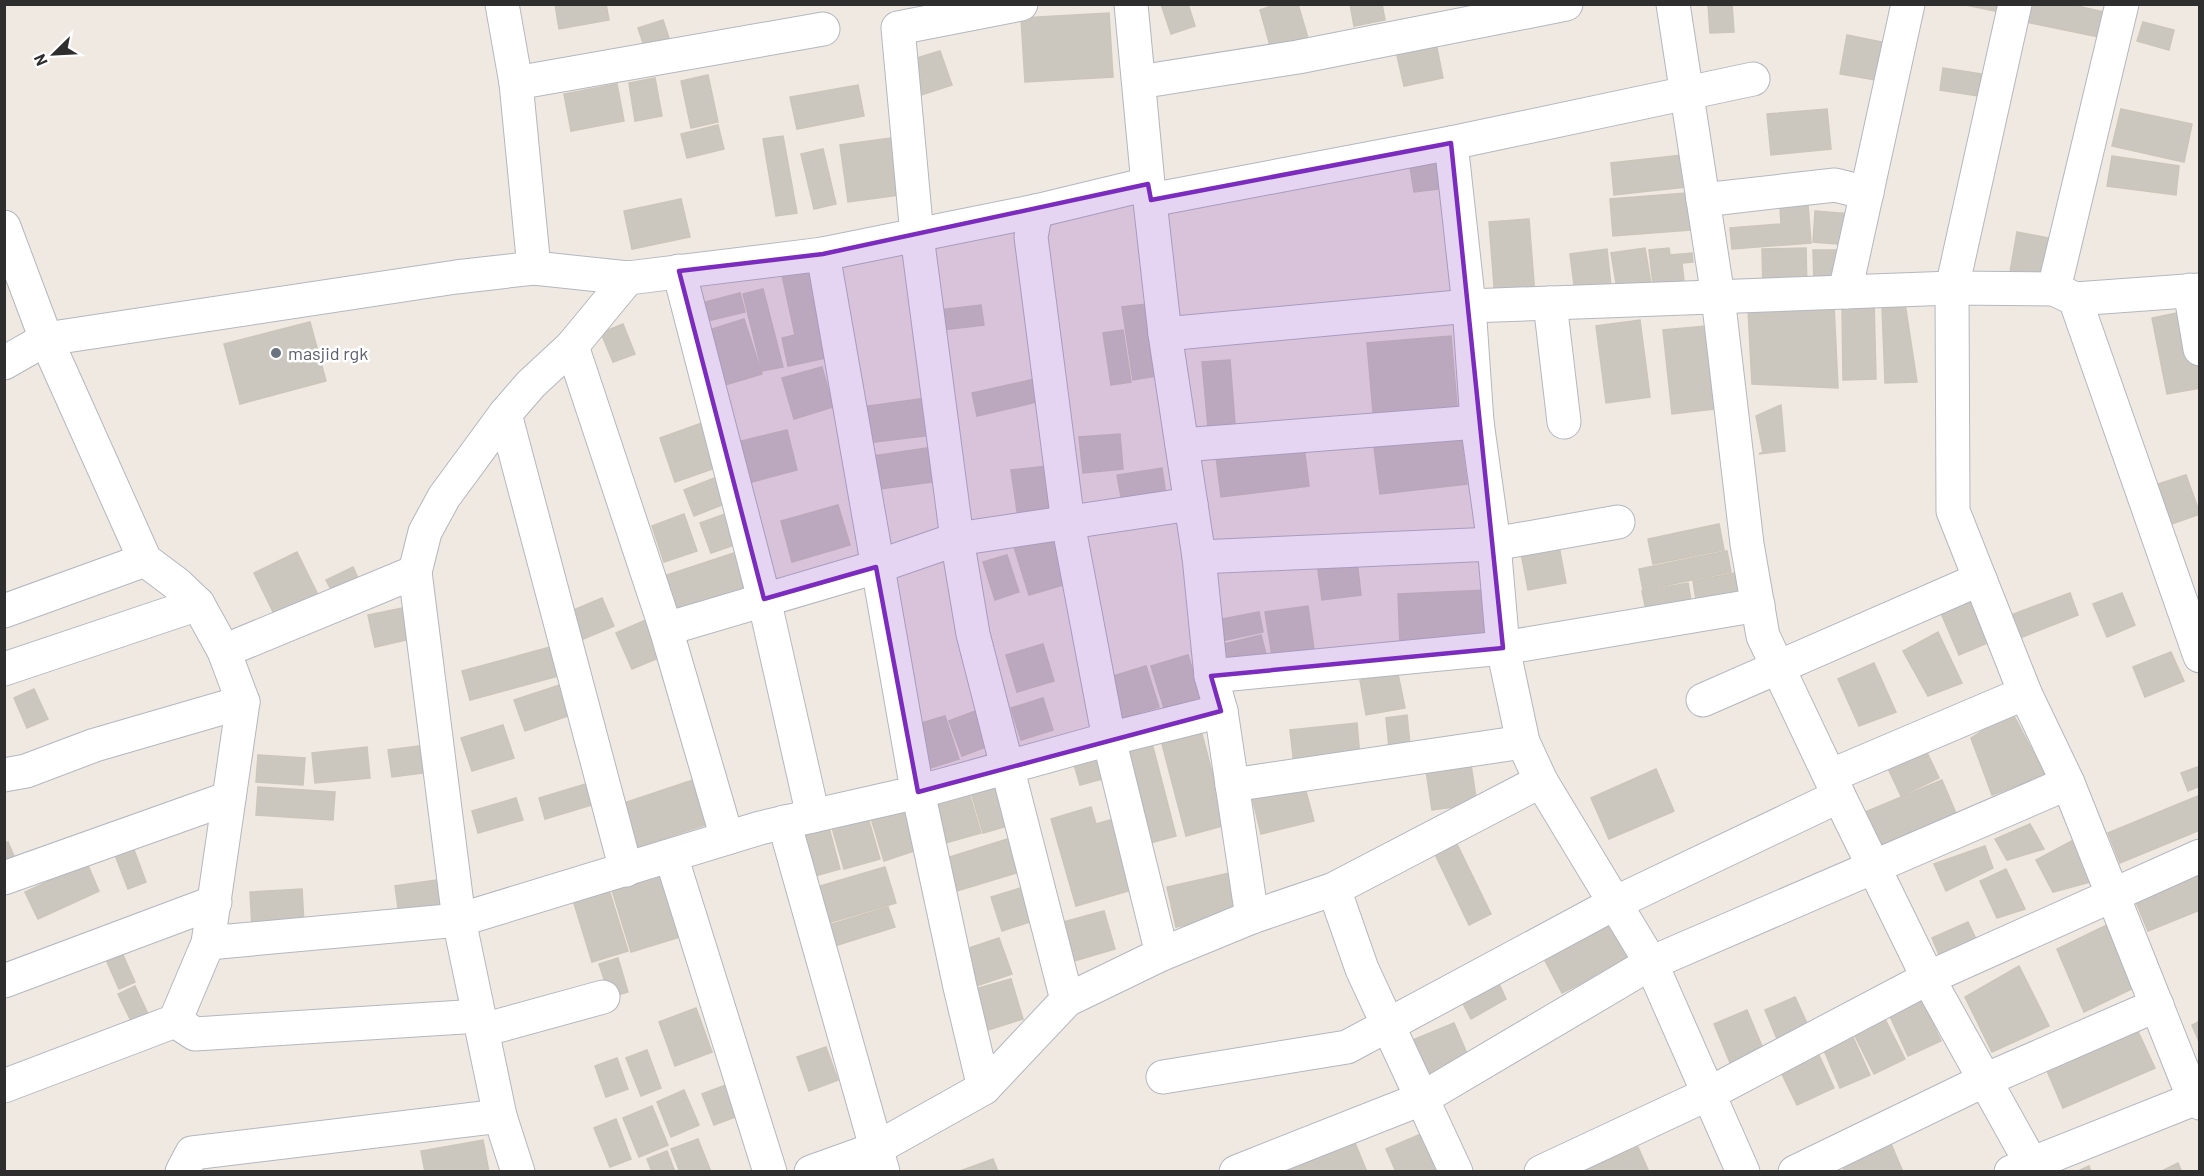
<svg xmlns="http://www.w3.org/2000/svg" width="2204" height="1176" font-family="Barlow,sans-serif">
<rect width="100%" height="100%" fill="#efe9e1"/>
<g fill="#cbc7bf" stroke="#cbc5ba" stroke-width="1.5">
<polygon points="555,4 606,4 609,20 559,29"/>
<polygon points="1161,4 1188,4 1195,26 1171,34"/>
<polygon points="1277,4 1298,4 1308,38 1271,49 1260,10"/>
<polygon points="1350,4 1382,4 1385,20 1354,26"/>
<polygon points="1708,4 1732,4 1734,32 1710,33"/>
<polygon points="1961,4 2007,4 2005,13"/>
<polygon points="2030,4 2068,4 2109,13 2104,38 2026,22"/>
<polygon points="1109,13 1113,77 1025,82 1021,18"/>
<polygon points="663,20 669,38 644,46 638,28"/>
<polygon points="2143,22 2174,30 2169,50 2137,41"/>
<polygon points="1847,35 1882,42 1875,80 1840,74"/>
<polygon points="1436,43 1443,78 1404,86 1396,51"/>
<polygon points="940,51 952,85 918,96 907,61"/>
<polygon points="1943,68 1981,74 1978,96 1940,90"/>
<polygon points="708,75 718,122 691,128 681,81"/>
<polygon points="655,78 662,116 635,121 629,83"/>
<polygon points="617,84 624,121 571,131 564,94"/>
<polygon points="858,85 864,116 797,129 790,97"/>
<polygon points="1827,109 1831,149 1771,155 1767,114"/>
<polygon points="2121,109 2192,124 2184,162 2112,146"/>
<polygon points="718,125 724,149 687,158 681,134"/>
<polygon points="783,136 797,213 776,216 763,139"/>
<polygon points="898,137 907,194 848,202 840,145"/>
<polygon points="1450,148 1455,187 1414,192 1408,154"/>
<polygon points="823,149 836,204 814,209 801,154"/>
<polygon points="1682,155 1686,187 1614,195 1611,163"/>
<polygon points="2112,156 2179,166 2176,195 2107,186"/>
<polygon points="1686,193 1690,230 1613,236 1610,199"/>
<polygon points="681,199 690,237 632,249 624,211"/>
<polygon points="1808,204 1811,243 1732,249 1730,228 1781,224 1780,206"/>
<polygon points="1815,211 1851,214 1849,245 1813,242"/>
<polygon points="1529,219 1535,296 1495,299 1489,222"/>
<polygon points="2017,232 2059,240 2051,285 2009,278"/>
<polygon points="1645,248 1652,290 1618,295 1611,253"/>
<polygon points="1669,248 1670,255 1692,253 1693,262 1682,263 1685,290 1654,293 1649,250"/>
<polygon points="1806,248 1807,290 1763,290 1762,249"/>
<polygon points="1607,249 1612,295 1576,300 1570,254"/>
<polygon points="1813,250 1845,250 1846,285 1814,285"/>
<polygon points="812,269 831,357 788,366 782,338 795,335 782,275"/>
<polygon points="763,289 783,367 762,371 743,294"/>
<polygon points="740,293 745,312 703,322 698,304"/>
<polygon points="1874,299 1876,379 1843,380 1842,305"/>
<polygon points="1905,303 1917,382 1885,383 1882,307"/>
<polygon points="1146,304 1157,376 1133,380 1122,307"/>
<polygon points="1834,304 1838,388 1752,384 1748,310"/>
<polygon points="981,305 984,325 942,330 939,310"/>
<polygon points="2187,311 2200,373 2200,388 2167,394 2152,318"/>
<polygon points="744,319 762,374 718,387 700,333"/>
<polygon points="1640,320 1650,397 1606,403 1596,326"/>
<polygon points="310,322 326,381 240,404 224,344"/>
<polygon points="623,324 635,354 613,362 601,333"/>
<polygon points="1706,326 1714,409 1672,414 1663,330"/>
<polygon points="1123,330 1131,382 1111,385 1103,333"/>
<polygon points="1451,336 1458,417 1374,424 1367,343"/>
<polygon points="1230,360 1236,437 1209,439 1202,362"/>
<polygon points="822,367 833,407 794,419 782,378"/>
<polygon points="1035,379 1041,401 977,416 972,393"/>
<polygon points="926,398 932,435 859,444 855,408"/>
<polygon points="1781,405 1785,451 1759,454 1763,452 1756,416"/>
<polygon points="702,423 718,467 675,482 660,438"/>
<polygon points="787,430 797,470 752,482 741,441"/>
<polygon points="1120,434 1123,469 1083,473 1079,437"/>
<polygon points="1461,437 1467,484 1380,494 1374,447"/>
<polygon points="1303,438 1309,486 1221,497 1215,449"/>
<polygon points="933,447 939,481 865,491 860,458"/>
<polygon points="1048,466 1054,513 1018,518 1011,470"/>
<polygon points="1162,468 1167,502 1123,508 1117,475"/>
<polygon points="2186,475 2200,514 2163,527 2149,487"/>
<polygon points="717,477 727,503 694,516 684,490"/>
<polygon points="838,505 850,545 792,562 781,521"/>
<polygon points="728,513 740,543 711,553 700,523"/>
<polygon points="684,514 697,551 664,562 652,526"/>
<polygon points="1719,524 1724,550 1653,564 1648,539"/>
<polygon points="1054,534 1070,583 1029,595 1014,547"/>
<polygon points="1558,541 1566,583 1528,590 1520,548"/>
<polygon points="740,551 752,588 671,615 658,578"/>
<polygon points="1356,551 1361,595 1322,600 1316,556"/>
<polygon points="1727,551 1731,572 1643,590 1639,569"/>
<polygon points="297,552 322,603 279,624 254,573"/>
<polygon points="1007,555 1019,592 995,600 983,562"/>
<polygon points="353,567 362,587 336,599 326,580"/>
<polygon points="1740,572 1744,597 1697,606 1693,581"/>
<polygon points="1688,583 1692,606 1647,615 1642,591"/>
<polygon points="1488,590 1490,642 1400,645 1398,594"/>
<polygon points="2070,593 2078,615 2020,638 2011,615"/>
<polygon points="2122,593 2135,625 2107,637 2093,604"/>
<polygon points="1973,597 1992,641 1959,655 1940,611"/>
<polygon points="602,598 614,626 581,640 569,612"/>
<polygon points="1308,606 1314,650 1272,656 1265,612"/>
<polygon points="408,607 415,638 375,647 368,615"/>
<polygon points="1259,612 1263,632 1221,641 1217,620"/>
<polygon points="648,619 663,656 632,669 616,633"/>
<polygon points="1938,632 1962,683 1928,696 1903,651"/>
<polygon points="1261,635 1267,658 1226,667 1220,645"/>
<polygon points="565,643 573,672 470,700 462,671"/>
<polygon points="1043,644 1054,681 1017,692 1006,655"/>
<polygon points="2171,652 2184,681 2145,697 2133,667"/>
<polygon points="1188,655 1201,697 1164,708 1151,666"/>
<polygon points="1874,663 1896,712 1859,726 1838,679"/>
<polygon points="1146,666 1159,707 1122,718 1110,677"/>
<polygon points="1398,674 1405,708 1366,715 1360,680"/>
<polygon points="566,683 576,713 525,731 514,700"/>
<polygon points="34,689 48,719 27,728 14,698"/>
<polygon points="1043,698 1053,730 1021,740 1011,708"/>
<polygon points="983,708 996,743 962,756 949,721"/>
<polygon points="2012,712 2045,775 1992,795 1971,738"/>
<polygon points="1407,715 1411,755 1390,758 1386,718"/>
<polygon points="945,716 959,759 921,771 908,727"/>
<polygon points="1357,723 1360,758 1294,765 1290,730"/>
<polygon points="503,725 514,758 472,771 461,738"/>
<polygon points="1202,734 1226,825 1186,836 1162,744"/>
<polygon points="1152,743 1176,836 1150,843 1126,750"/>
<polygon points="1923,744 1939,778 1901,796 1885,762"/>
<polygon points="426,745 430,772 392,777 388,750"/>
<polygon points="367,747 370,778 315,783 312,753"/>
<polygon points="1098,754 1106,778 1080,785 1073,761"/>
<polygon points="258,755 305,758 303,785 256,782"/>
<polygon points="1470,758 1477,804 1432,810 1425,764"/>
<polygon points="2200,766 2200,786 2188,791 2181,773"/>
<polygon points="1656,769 1674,811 1609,839 1591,798"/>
<polygon points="702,777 717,821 635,848 621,804"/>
<polygon points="1005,779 1018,823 983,833 970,789"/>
<polygon points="1303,780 1314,821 1261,834 1251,793"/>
<polygon points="1942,780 1958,818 1879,851 1863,813"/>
<polygon points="589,783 595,804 545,819 539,798"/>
<polygon points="258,787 335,792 333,820 256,815"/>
<polygon points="969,793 981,833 938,845 925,806"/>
<polygon points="2200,795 2200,830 2120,863 2108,833"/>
<polygon points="516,798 523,820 478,833 472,811"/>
<polygon points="906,803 920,849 884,861 870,815"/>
<polygon points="1091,807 1096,824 1121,817 1142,887 1076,906 1051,819"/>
<polygon points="867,814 880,859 844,869 831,824"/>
<polygon points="828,824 840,869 804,879 792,834"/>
<polygon points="2030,824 2044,849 2007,860 1995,839"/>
<polygon points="1014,837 1023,871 950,893 940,860"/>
<polygon points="2077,838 2094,881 2053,892 2036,860"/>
<polygon points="1455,840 1491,914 1469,925 1433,850"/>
<polygon points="8,842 20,870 4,877 4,843"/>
<polygon points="1985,846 1993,868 1946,891 1934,864"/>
<polygon points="133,847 146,882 128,889 115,855"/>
<polygon points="87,863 99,891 38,919 25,892"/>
<polygon points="885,867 896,903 821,925 810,889"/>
<polygon points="673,868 693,933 631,952 611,887"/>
<polygon points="2006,869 2025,909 1997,918 1980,881"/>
<polygon points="1230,873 1239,913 1176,927 1167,887"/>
<polygon points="2200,873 2200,910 2148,931 2135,900"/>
<polygon points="443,879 448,908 399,915 395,886"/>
<polygon points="1027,886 1039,919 1002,931 991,897"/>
<polygon points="302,889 304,924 252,927 250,892"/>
<polygon points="609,890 628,951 592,962 573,900"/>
<polygon points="888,907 895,927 825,949 819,928"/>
<polygon points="1104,911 1115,949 1074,961 1063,922"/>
<polygon points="1614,914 1636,956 1562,993 1540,951"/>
<polygon points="1968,922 1977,941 1940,957 1932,938"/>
<polygon points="2113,922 2140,985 2084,1012 2057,949"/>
<polygon points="999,938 1012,974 976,986 963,950"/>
<polygon points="123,955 135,982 119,989 107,962"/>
<polygon points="618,958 628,992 610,997 599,964"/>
<polygon points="2019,966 2049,1026 1992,1052 1965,997"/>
<polygon points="1494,973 1506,999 1471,1019 1458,994"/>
<polygon points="1011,979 1023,1019 988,1030 975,989"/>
<polygon points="135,986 149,1016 132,1023 118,994"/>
<polygon points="1795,997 1811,1032 1780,1046 1765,1010"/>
<polygon points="1921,999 1941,1041 1908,1056 1889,1014"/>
<polygon points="696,1008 712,1052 675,1066 659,1022"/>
<polygon points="1747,1010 1764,1051 1731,1065 1714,1024"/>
<polygon points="1885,1019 1905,1059 1874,1074 1854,1034"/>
<polygon points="2200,1021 2200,1044 2192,1025"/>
<polygon points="1454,1023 1468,1056 1427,1080 1405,1043"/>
<polygon points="2135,1025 2155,1068 2063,1108 2044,1064"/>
<polygon points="1852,1035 1870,1075 1840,1088 1823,1048"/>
<polygon points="826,1047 838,1080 809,1091 797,1057"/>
<polygon points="647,1050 661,1088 641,1096 626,1058"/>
<polygon points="1818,1053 1834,1088 1797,1105 1780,1070"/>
<polygon points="617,1058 628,1089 606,1097 595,1066"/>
<polygon points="731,1083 743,1114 714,1125 702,1094"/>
<polygon points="684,1090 699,1125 671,1137 657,1102"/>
<polygon points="652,1106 668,1145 639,1157 623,1118"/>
<polygon points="616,1119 631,1159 610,1167 594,1128"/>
<polygon points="1428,1131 1446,1172 1396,1172 1386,1149"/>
<polygon points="1353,1138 1367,1172 1271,1172"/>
<polygon points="698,1139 711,1172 680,1172 671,1149"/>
<polygon points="1889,1139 1903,1172 1845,1172 1840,1160"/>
<polygon points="483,1140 489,1172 425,1172 421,1151"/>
<polygon points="1638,1147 1649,1172 1582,1172 1582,1171"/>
<polygon points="667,1151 675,1172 652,1172 647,1159"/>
<polygon points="993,1159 998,1172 960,1172 960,1171"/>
<polygon points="2178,1163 2182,1172 2160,1172"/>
<polygon points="2089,1166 2091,1172 2076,1172"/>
</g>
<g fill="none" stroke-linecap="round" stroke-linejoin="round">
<g stroke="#b4b7c1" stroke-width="35">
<g id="minor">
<polyline points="502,4 516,83 534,268"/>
<polyline points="1021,4 898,28 917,236 957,539 973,634 1067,1000"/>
<polyline points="1131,4 1148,184 1165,334 1199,557 1211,676 1221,711 1252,917"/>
<polyline points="1673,4 1718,297 1747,544 1763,636 1839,796 1928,978 2036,1172"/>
<polyline points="2015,4 1952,288 1953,511 2025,693 2068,783 2194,1099 2200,1103"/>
<polyline points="1139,82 1298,57 1566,4"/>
<polyline points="516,83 823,29"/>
<polyline points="1451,143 1469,306 1477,422 1494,544 1503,648 1523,742 1541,781 1651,963 1743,1172"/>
<polyline points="1151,200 1451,143 1753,79"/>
<polyline points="1703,200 1835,185 1867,193"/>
<polyline points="1036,211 1031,237 1068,523 1109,739 1162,954"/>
<polyline points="4,227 46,339 145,560 177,584 198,604 224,651 243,702 208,943 175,1021 4,1086"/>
<polyline points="823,254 914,773 960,987 984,1088"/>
<polyline points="679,271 764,599 813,816"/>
<polyline points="2054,289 2122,4"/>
<polyline points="2190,290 2200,349"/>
<polyline points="1845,292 1908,4"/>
<polyline points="2075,299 2200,656"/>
<polyline points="1550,303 1564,422"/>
<polyline points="1165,334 1469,306 1952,288 2054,289 2075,299 2200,290"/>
<polyline points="572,346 666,629 727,838"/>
<polyline points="4,363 46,339 456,277 534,268 628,278 823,254 1036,211 1148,184"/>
<polyline points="505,414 626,870"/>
<polyline points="1182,445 1477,422"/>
<polyline points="1199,557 1494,544 1618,522"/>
<polyline points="415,572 459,920 500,1116 518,1172"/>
<polyline points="4,611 145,560"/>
<polyline points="666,629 876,567 957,539 1191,504"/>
<polyline points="224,651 415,572 425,532 444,497 505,414 531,384 572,346 628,278"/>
<polyline points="4,669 198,604"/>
<polyline points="1211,676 1503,648 1758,605"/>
<polyline points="1703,700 1980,579"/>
<polyline points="4,775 26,771 95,745 243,702"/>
<polyline points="1830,776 2025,693"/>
<polyline points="1232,785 1523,742"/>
<polyline points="784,822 883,1172"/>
<polyline points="671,856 770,1172"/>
<polyline points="4,878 229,798"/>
<polyline points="1334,889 1362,969 1456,1172"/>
<polyline points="208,943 459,920 760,828 918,792 1109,739 1221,711"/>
<polyline points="4,981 215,902"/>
<polyline points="175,1021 195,1034 479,1016"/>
<polyline points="483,1030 603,997"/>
<polyline points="1163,1077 1347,1047 1615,903 1839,796"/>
<polyline points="182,1172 192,1153 500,1116"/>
<polyline points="811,1172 875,1149 984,1088 1067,1000 1162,954 1252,917 1334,889 1541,781"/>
<polyline points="1236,1172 1421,1099 1651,963 2068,783"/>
<polyline points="1541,1172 1708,1094 1928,978 2200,856"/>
<polyline points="1795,1172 1985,1080 2157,1005"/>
<polyline points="2011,1172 2194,1099"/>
</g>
</g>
<use href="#minor" stroke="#fff" stroke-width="33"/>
</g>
<path fill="#7b2cbf" fill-opacity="0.2" stroke="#7b2cbf" stroke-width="4.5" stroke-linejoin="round" d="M1451 143 1503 648 1211 676 1221 711 918 792 876 567 764 599 679 271 823 254 1148 184 1151 200Z"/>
<circle fill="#6b7280" stroke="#fff" stroke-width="2" cx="276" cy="353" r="6"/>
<g text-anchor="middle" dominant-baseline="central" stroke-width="5" stroke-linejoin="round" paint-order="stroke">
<g font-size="18" fill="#5b616d" stroke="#fff" text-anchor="start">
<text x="288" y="353">masjid rgk</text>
</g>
</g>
<rect width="2204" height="1176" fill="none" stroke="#2e2e2e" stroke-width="12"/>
<g transform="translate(54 54) rotate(246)" stroke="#ffffff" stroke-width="4.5" paint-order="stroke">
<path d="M0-4.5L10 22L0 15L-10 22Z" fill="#2e2e2e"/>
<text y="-9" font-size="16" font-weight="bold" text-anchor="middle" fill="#2e2e2e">N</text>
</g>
</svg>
